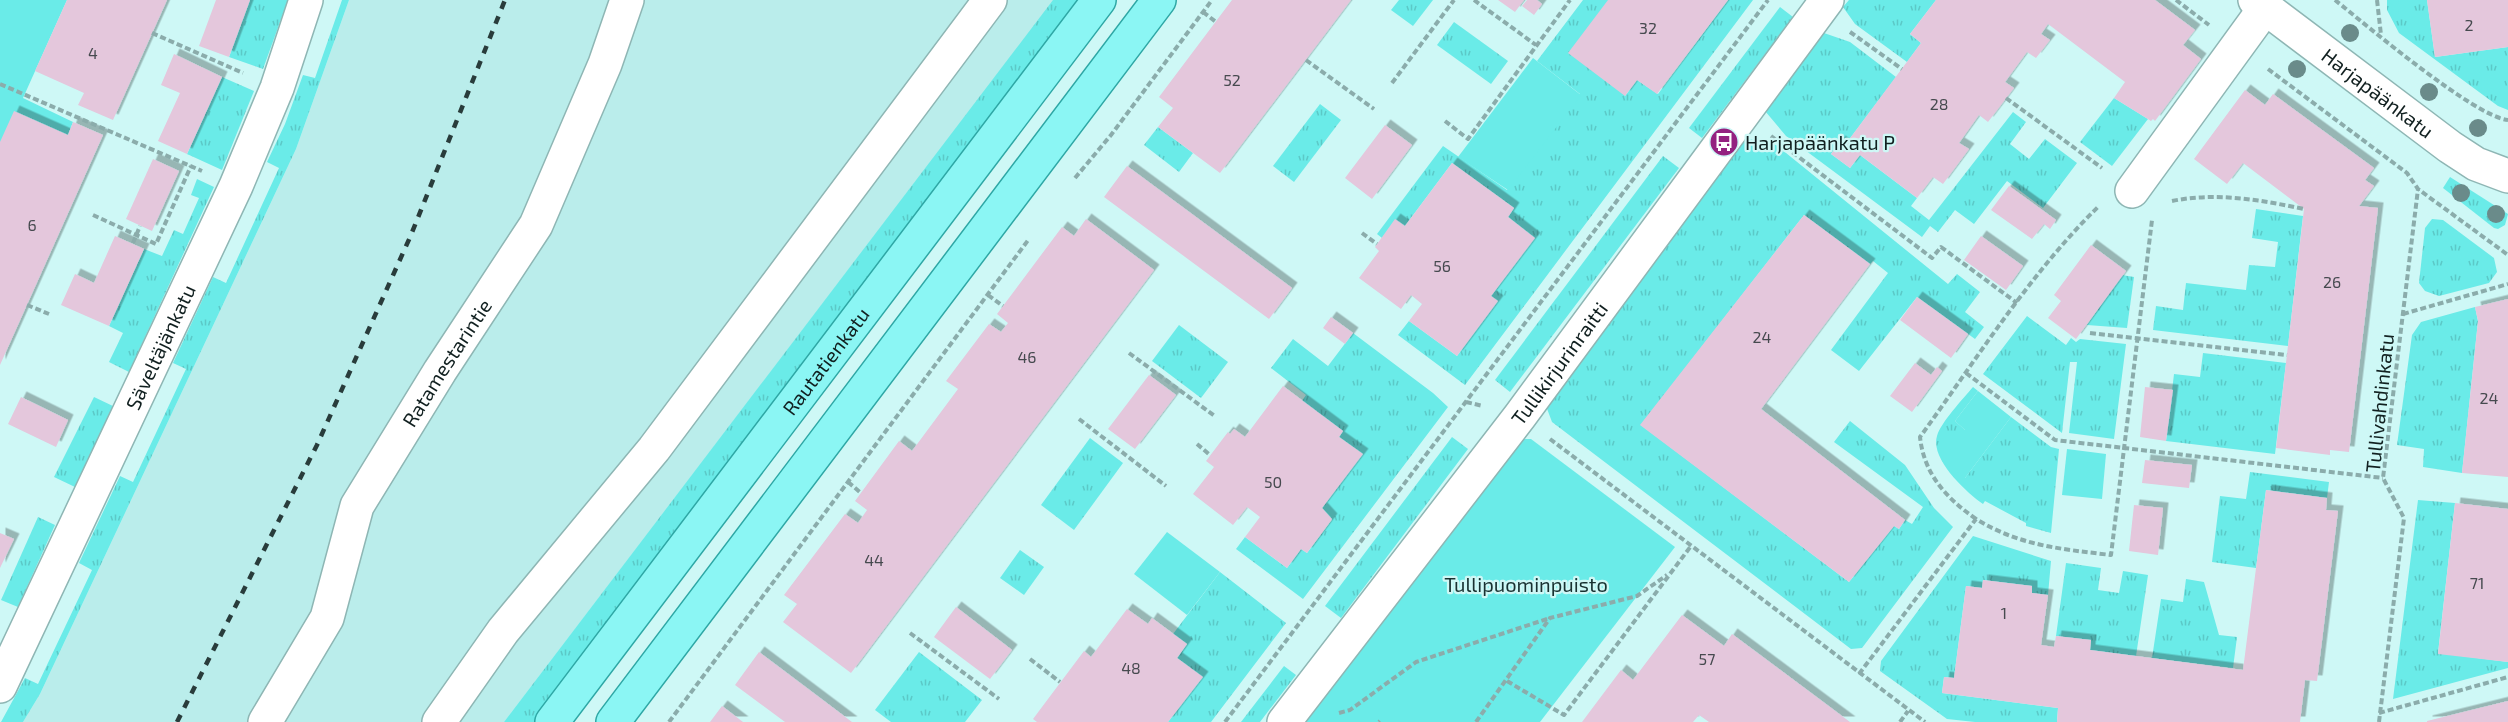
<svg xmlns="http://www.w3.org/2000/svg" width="2508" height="722" font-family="'Exo 2',sans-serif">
<defs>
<pattern id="grass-tufts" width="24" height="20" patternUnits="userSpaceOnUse" patternTransform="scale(1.5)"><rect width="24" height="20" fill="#6aebe8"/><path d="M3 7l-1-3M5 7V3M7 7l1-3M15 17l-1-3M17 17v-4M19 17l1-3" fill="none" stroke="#5bc9c7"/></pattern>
<filter id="shadow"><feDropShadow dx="5.5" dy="-5.5" stdDeviation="0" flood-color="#0004"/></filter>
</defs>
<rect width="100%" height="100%" fill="#cef8f6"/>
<polygon fill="#baedeb" points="349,0 1054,0 504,722 23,722 40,694 296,149"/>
<g fill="url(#grass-tufts)">
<polygon points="250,0 288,0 263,69 229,57"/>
<polygon points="342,0 349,0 296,149 40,694 23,722 1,722 25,678 38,684 92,570 79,563 120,476 133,482 186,369 173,363 213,277 226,283 279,168 267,162 285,124 303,75 315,78"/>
<polygon points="1053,0 1080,0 536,722 504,722"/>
<polygon points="1399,0 1433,0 1413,26 1391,10"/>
<polygon points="1583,0 1608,0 1625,96 1637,80 1658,94 1728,0 1753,0 1465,385 1398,335 1409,321 1457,356 1497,301 1491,296 1534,238 1508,217 1514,208 1452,163 1405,226 1382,238 1377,234 1443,146 1507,190 1580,94 1537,61"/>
<polygon points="1849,0 1936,0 1910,34 1921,43 1907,62 1855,24 1843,7"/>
<polygon points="2387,0 2427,0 2435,57 2508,47 2508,110 2498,106 2399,33 2387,10"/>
<polygon points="1780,7 1793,17 1702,138 1689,128"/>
<polygon points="1454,22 1508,61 1491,84 1437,45"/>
<polygon points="1824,33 1850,42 1896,77 1845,145 1840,141 1831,154 1850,168 1860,155 1917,198 1911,206 1929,220 2013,112 2026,122 2010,144 2029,159 2045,139 2077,163 2043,208 2007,181 1974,224 1955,210 1938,232 1930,226 1922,237 1786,136 1765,111"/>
<polygon points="222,77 254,91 222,170 187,154"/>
<polygon points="2114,98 2148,119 2112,166 2080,142"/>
<polygon points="1320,104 1341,120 1294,182 1273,166"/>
<polygon points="1158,127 1193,153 1179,172 1144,145"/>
<polygon points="1745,138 1776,145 1948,284 1957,274 1980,292 1965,312 1984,327 1975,339 1917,297 1859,371 1831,350 1888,273 1873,261 1870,264 1804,215 1641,425 1849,582 1894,526 1899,529 1905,520 1912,524 1923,507 1834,442 1850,421 1905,465 1934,508 1953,527 1862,648 1851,649 1552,422 1546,406"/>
<polygon points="1663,156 1679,168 1510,392 1495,380"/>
<polygon points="2450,177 2508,214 2505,225 2498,229 2494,228 2443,188"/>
<polygon points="197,179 214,187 129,372 109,362 123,333 109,326 144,249 162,256 174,230 183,234 199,198 191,195"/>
<polygon points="2256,209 2303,216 2288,346 2153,330 2156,306 2183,310 2186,283 2246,290 2249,265 2275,267 2278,242 2252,238"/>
<polygon points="2432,219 2443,220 2494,258 2497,272 2489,283 2439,296 2425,291 2419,283 2425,228"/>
<polygon points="2122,275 2134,277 2127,328 2087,325"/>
<polygon points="2475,307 2478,321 2462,473 2423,467 2424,449 2397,445 2412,335 2421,322"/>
<polygon points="2027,316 2066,345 2071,338 2076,342 2080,339 2126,344 2114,439 2069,433 2077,362 2070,362 2062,433 1983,374"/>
<polygon points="1179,325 1228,362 1201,398 1152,361"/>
<polygon points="1353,333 1433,393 1448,407 1303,599 1236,549 1245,537 1287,568 1301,549 1307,553 1332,520 1322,508 1362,454 1339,437 1343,431 1302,401 1306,395 1271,368 1293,339 1328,366"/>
<polygon points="2203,353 2286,363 2275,454 2166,441 2174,374 2200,377"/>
<path d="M1973 387 1978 391 1955 421 1965 430V478L2011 417 2051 447 2059 449 2051 533 2026 526V523L1985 501 1983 504C1966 492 1930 459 1937 436 1941 422 1963 399 1973 387Z"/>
<polygon points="94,397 115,407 75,487 54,477"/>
<polygon points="1452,437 1468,449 1341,618 1325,606"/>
<polygon points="1090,438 1123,463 1074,530 1041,505"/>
<polygon points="2250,472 2329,482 2327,498 2266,490 2256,568 2212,562 2220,496 2246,499"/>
<polygon points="2418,500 2455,503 2438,653 2508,662 2508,668 2393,699"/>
<polygon points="38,517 55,525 18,607 1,600"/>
<polygon points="1973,536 2051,561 2048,595 2032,593 2032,586 1983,580 1982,588 1966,586 1954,678 1944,677 1942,693 2058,708 2057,721 2059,722 1975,722 1947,719 1880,671 1881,661"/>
<polygon points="1020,550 1044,567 1024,595 1000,578"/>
<polygon points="2066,563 2101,568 2098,590 2119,593 2123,571 2148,575 2136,656 2090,650 2091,640 2056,636"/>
<polygon points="1220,572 1286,623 1211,722 1168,722 1202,677 1177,658 1187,644 1173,634"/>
<polygon points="2186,579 2204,582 2219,635 2237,637 2233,668 2152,658 2161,599 2183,602"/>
<polygon points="919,652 982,700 965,722 891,722 875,710"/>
<polygon points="1284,666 1296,675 1260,722 1241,722"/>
</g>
<g fill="#6aebe8">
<polygon points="0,0 67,0 23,98 73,122 68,135 0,142"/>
<polygon points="1533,58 1581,95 1508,190 1458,157"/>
<polygon points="1978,391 2011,417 1965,478 1942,461 1965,430 1955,421"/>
<polygon points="1522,439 1531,439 1675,547 1540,722 1304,722"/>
<polygon points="2067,449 2106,454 2102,499 2062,495"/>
<polygon points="1167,532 1220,572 1187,615 1134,574"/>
</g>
<g fill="#e4c7dc" filter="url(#shadow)">
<polygon points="67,0 167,0 113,120 78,105 84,93 35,71"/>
<polygon points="216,0 250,0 229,57 199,46"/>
<polygon points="1232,0 1351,0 1220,173 1158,127 1173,108 1159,97"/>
<polygon points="1498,0 1524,0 1515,12"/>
<polygon points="1527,0 1537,0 1542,4 1534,15 1522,6"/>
<polygon points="1608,0 1728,0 1657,94 1637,80 1625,96 1568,53"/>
<polygon points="1936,0 2155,0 2195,30 2183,45 2201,59 2155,121 2153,119 2151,121 2114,98 2125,82 2048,24 2041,34 2050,40 2036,58 2027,52 2005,82 2014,88 1988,122 1979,115 1959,143 1969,149 1943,184 1933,177 1917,198 1860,155 1850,168 1831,154 1840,141 1845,145 1921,43 1910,34"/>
<polygon points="2427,0 2508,0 2508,47 2435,57"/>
<polygon points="174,54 222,77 187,154 158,141 180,93 161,85"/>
<polygon points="2245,90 2265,105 2273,94 2374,168 2365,180 2374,186 2359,206 2378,208 2349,452 2330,450 2330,455 2276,448 2304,209 2243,163 2227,184 2194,159"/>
<polygon points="14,111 68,135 73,122 103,135 0,365 0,142"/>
<polygon points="1385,125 1412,145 1372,199 1345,178"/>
<polygon points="153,159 179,171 152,231 126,219"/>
<polygon points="1452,163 1514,208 1508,217 1535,238 1491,296 1498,301 1457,356 1409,321 1422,304 1411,295 1401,309 1359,278 1379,251 1375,247 1395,219 1405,226"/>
<polygon points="1127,166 1292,288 1269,319 1104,197"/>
<polygon points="2009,186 2056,220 2050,229 2044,224 2032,239 1991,210"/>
<polygon points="1804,215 1870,264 1761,409 1905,520 1899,529 1894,526 1849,582 1640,425"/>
<polygon points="1086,219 1154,270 851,673 783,622 797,604 784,595 845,514 858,523 867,510 855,501 899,441 912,451 958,389 946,381 989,324 1001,332 1008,323 997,314 1062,227 1074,236"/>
<polygon points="115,236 144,249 109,326 61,305 75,274 94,283"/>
<polygon points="1981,236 2023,266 2006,290 1964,260"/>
<polygon points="2091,245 2126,271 2076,339 2048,318 2061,301 2054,295"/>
<polygon points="1917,297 1968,334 1951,358 1900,320"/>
<polygon points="2508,299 2508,477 2462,473 2478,321 2475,307"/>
<polygon points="1331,317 1353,333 1345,344 1323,328"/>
<polygon points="1915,363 1931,375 1937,367 1942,371 1912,412 1890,396"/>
<polygon points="1149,375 1176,395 1135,449 1108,429"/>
<polygon points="1283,386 1343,431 1339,437 1363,454 1322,508 1332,519 1307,553 1301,549 1287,568 1245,537 1260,517 1247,507 1233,525 1193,494 1214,467 1206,461 1228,432 1230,434 1234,429 1245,437"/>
<polygon points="2145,387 2173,390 2166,441 2140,437"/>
<polygon points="21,397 68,420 56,447 8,424"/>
<polygon points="2145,460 2192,465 2189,488 2142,483"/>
<polygon points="2266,490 2327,498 2326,510 2338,511 2317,681 2305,680 2300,722 2057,722 2058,708 1942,693 1944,677 1954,678 1966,586 1982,588 1983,580 2032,586 2032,593 2048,595 2041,645 2054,647 2056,636 2091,640 2090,650 2243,670"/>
<polygon points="2455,503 2508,509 2508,662 2438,654"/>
<polygon points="2134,505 2163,508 2158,555 2129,551"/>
<polygon points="0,533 14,539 0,568"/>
<polygon points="956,607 1012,650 990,679 934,637"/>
<polygon points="1127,609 1148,624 1152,618 1187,644 1177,658 1203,677 1168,722 1037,722 1033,719 1084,651 1091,657"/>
<polygon points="1682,615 1724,646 1732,634 1850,722 1709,722 1699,715 1693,722 1582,722 1621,670 1633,680"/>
<polygon points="759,652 852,722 785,722 735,685"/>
<polygon points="2508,701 2508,722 2427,722 2427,721"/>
<polygon points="722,706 743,722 710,722"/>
</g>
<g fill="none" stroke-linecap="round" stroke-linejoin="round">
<g stroke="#8eb6b4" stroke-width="36">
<g id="minor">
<path id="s1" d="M2255 0 2450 147 2476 164 2508 176"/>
<polyline points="2132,191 2265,8"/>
<path id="s2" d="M0 686 236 186 277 88 306 0"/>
<path id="s3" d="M265 722 327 618 357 506 440 371 536 225 605 64 627 0"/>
<polyline points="439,722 503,631 654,449 990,0"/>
<path id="s4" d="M1284 722 1520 416 1827 0"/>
</g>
</g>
<g stroke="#2ea7a5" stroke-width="36">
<g id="major">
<path id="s5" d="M552 722 1099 0"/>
<polyline points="613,722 1159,0"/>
</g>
</g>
<g stroke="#8bacab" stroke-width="4" stroke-dasharray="6 3" stroke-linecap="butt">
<polyline points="1474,0 1536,45"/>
<polyline points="2176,0 2209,25"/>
<path d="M2335 0C2366 25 2475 117 2508 120"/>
<polyline points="2377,0 2381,35"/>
<polyline points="1203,12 1216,22"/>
<polyline points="1850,32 1902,69"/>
<polyline points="152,33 243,73"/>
<polyline points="1306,60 1374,109"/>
<polyline points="2268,69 2407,173 2418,189 2508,255"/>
<polyline points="1392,83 1454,0"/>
<polyline points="0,84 202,171"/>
<polyline points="2006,98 2102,168"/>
<polyline points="1445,121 1468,139 1570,0"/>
<polyline points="1771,136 1932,258 1941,247 2017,303"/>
<polyline points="1075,178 1111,135 1212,0"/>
<path d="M2172 201C2216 192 2261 200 2304 209"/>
<polyline points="93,215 156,244 191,166"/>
<polyline points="1362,233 1377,244"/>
<polyline points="133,243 140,226"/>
<polyline points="988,295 1003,306"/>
<polyline points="27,305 49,314"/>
<polyline points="2403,314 2508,284"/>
<polyline points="2090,333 2287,355"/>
<polyline points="1129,353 1216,417"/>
<polyline points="1966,373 2055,440 2383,478"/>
<polyline points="1466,402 1483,406"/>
<polyline points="1079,419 1166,486"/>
<polyline points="1550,439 1925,722"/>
<polyline points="1197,444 1210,455"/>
<polyline points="848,482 861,493"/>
<path d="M1976 519C1946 498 1924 474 1920 437 1976 360 2031 272 2099 206"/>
<polyline points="910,633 999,699"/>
<polyline points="1030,659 1060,682"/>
<path d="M1859 674 1976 519C2020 546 2061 549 2111 555L2152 220"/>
<polyline points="1507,681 1564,715 1691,546"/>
<polyline points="1339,713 1350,710 1416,662 1550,618"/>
<polyline points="2379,713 2508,677"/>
<polyline points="669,722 1029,239"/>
<polyline points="1225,722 1768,0"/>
<polyline points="1379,722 1380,721"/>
<polyline points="1476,722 1550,618 1637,596 1667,575"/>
<polyline points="1900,722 1908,711"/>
<polyline points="2379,722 2404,518 2383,478 2418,189"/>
</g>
<use href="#minor" stroke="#fff" stroke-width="33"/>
<use href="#major" stroke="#8bf6f4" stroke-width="33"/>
<polyline stroke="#293c3b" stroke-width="4.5" stroke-dasharray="8 8" stroke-linecap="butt" points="177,722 317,445 411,235 505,0"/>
</g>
<g fill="#6a8b8a">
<circle cx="2350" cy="33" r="9"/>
<circle cx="2297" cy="69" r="9"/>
<circle cx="2429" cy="92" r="9"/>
<circle cx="2478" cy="128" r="9"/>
<circle cx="2461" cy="193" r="9"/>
<circle cx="2496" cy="214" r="9"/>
</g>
<defs>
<g id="bus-disc" transform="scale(1.5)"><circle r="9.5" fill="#942180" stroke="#cef8f6"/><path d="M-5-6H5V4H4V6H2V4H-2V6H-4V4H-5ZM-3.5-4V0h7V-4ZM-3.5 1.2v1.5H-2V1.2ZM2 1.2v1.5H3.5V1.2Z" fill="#fff"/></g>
</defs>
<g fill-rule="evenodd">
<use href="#bus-disc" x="1724" y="142"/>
</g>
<g text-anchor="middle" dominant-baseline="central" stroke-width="4.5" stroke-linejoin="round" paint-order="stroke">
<g font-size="16" fill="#464a4f">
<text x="2469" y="24">2</text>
<text x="1648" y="27">32</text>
<text x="93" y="52">4</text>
<text x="1232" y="79">52</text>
<text x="1939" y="103">28</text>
<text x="32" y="224">6</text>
<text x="1442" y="265">56</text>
<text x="2332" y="281">26</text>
<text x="1762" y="336">24</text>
<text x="1027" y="356">46</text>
<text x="2489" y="397">24</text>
<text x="1273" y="481">50</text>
<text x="874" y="559">44</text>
<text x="2477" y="582">71</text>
<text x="2004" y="612">1</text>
<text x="1707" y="658">57</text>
<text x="1131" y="667">48</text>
</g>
<g font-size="20" fill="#112020" stroke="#cef8f6">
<text stroke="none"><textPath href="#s1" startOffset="154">Harjapäänkatu</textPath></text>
<text stroke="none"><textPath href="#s2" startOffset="375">Säveltäjänkatu</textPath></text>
<text stroke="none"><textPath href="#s5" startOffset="453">Rautatienkatu</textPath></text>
<text stroke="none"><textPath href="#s3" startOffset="406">Ratamestarintie</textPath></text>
<text stroke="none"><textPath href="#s4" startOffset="452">Tullikirjurinraitti</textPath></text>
<text transform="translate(2379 403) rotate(-84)">Tullivahdinkatu</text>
</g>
<g font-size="20" fill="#112020" stroke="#cef8f6" text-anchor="start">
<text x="1745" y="142">Harjapäänkatu P</text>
</g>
<g font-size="20" fill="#183131" stroke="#cef8f6">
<text x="1526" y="584">Tullipuominpuisto</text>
</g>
</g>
</svg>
